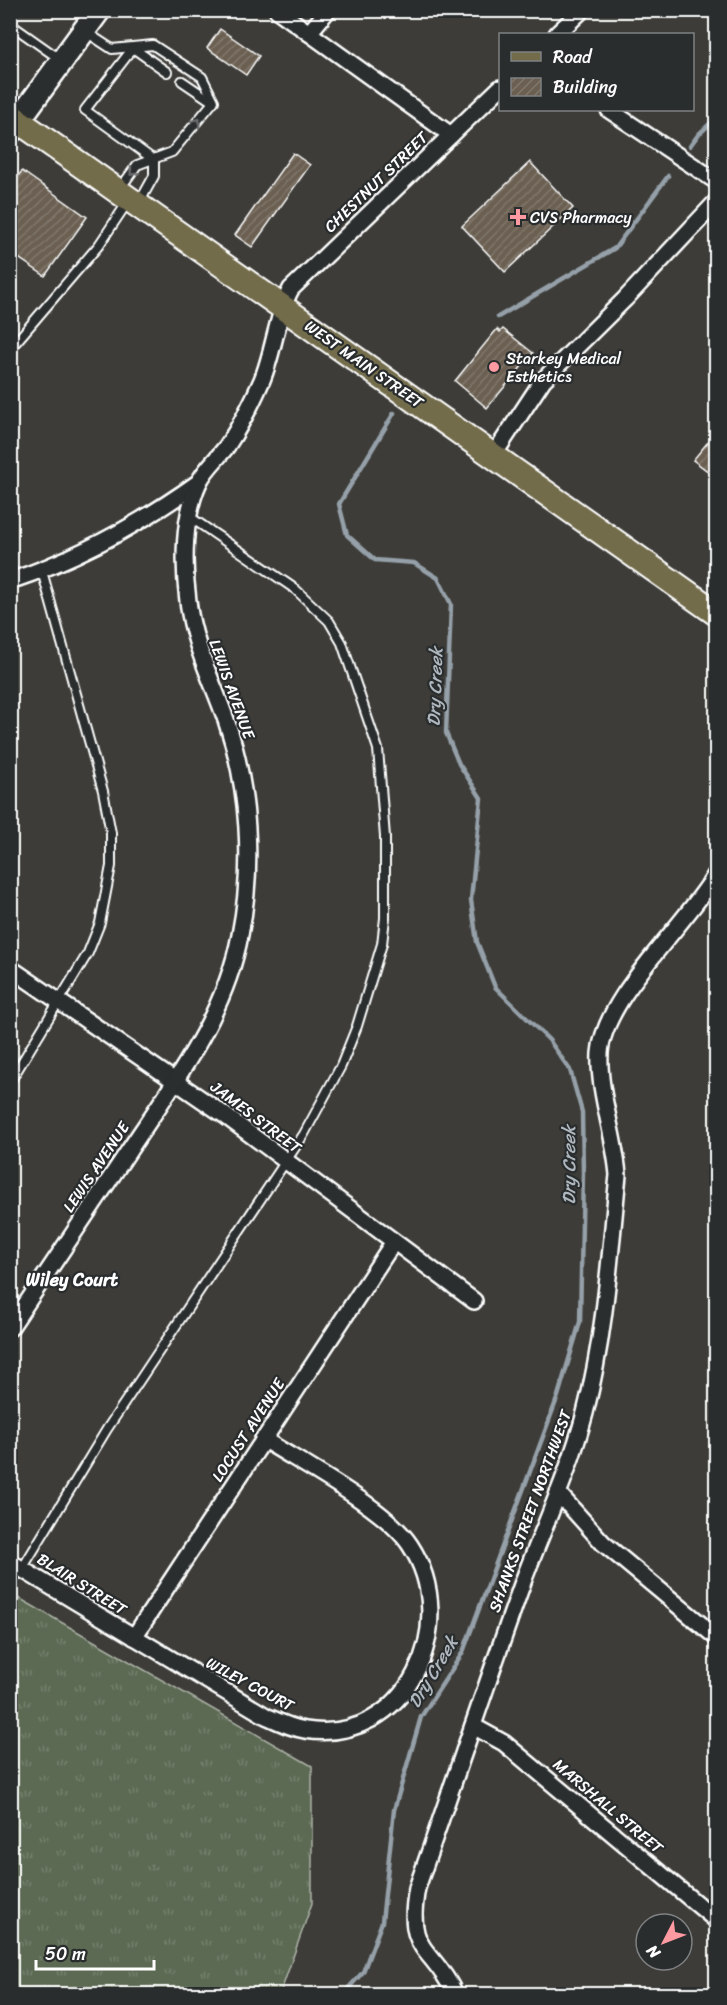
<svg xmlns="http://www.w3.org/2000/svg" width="727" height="2005" font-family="Sriracha,sans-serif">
<defs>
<pattern id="grass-tufts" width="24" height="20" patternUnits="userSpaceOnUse" patternTransform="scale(1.5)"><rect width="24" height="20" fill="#5c6a53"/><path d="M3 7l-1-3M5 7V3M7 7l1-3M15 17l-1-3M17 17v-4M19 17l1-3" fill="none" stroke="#74806d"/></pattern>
<pattern id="building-hatch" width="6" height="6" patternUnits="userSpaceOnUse" patternTransform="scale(1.5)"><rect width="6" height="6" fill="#6a5f51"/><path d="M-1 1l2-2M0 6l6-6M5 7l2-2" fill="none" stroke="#80776b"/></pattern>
</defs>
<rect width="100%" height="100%" fill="#3d3c38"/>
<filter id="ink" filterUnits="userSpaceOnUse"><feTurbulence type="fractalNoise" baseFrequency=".0167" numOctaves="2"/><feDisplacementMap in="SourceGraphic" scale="12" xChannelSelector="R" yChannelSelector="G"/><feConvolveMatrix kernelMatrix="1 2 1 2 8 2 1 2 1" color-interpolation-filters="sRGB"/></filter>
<g filter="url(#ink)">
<polygon fill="url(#grass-tufts)" stroke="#aeb4a9" stroke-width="1.5" points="10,1593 312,1766 312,1903 280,1994 11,1994"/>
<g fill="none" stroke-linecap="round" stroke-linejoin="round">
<g stroke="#95a0a9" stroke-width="4.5">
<polyline points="690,146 698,135 716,118"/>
<polyline points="498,317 615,248 668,176"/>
<polyline points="343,1994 363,1972 382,1922 394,1810 421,1717 463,1652 558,1396 580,1322 583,1173 582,1112 570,1070 549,1040 495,987 477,942 471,900 481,798 459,764 446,733 451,604 438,578 414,563 375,560 347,535 339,504 394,413"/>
</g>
</g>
<g fill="url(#building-hatch)" stroke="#fff" stroke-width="1.5">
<polygon points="220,29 259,56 246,75 207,48"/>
<polygon points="293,153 310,165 252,247 235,235"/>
<polygon points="530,162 573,208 505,272 462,226"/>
<polygon points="22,171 87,217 45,276 10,252 10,187"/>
<polygon points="497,329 500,332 503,329 533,353 487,408 455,381"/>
<polygon points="717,431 717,478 693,460"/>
</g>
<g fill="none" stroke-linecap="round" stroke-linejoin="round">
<g stroke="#fff" stroke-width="12">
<g id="lane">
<polyline points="10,24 61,60"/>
<polyline points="86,32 112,49 153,45 202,77 214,101 172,152 137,165 119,190"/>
<polyline points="133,48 85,110 154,160"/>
<polyline points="133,48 167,72"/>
<polyline points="182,81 213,102"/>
<polyline points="139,203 154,176 154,160"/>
<polyline points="10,349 99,245 127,203"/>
<polyline points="10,1082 88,953 100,923 111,866 111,833 103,791 42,571"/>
<polyline points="22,1569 107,1429 304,1134 341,1066 357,1026 382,944 385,918 385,837 378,749 342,643 329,621 295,589 190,517"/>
</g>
</g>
<g stroke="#fff" stroke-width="20">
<g id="street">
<polyline points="277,10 451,135"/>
<polyline points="309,33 328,10"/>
<polyline points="557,34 582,10"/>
<polyline points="609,110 716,181"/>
<polyline points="493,456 543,380 625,299 716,202"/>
<path d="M10 581C79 558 140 524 199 482"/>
<polyline points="10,968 223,1114 474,1301"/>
<path d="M10 1328C50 1269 89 1210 128 1152 173 1084 225 1016 240 935 254 865 249 787 226 720 212 680 193 644 188 601 183 564 183 517 199 482 205 469 218 458 227 446 241 425 252 403 262 380 274 351 277 314 291 289L500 88"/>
<polyline points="558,1493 603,1543 716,1637"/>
<path d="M10 1562 266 1716C279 1722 291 1728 305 1730 407 1746 462 1624 410 1545 386 1508 302 1464 263 1439"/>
<polyline points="134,1637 393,1243"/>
<polyline points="473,1726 504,1743 716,1920"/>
<path d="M455 1994C432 1945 405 1954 417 1888 453 1785 487 1682 524 1579 545 1524 570 1470 585 1413 605 1336 610 1255 618 1175 615 1136 598 1091 600 1053 604 997 686 925 716 874"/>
</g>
</g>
<g stroke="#fff" stroke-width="27">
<polyline id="secondary" points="10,132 99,10"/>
</g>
<g stroke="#fff" stroke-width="28">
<polyline id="primary" points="10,115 716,613"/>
</g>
<use href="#lane" stroke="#2a2d2e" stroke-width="8"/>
<use href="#street" stroke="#2a2d2e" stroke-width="15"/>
<use href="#secondary" stroke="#2a2d2e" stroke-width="22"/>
<use href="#primary" stroke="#736c4b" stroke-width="24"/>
</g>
<defs><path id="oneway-chevron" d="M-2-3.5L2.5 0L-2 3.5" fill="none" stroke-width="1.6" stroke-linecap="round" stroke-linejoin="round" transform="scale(1.5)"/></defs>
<g stroke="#6a6c6d">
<use href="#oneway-chevron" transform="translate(197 122) rotate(-50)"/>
<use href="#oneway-chevron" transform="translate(133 172) rotate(131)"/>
</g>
</g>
<g fill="#ff9aa2" stroke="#2a2d2e" stroke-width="2">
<path d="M515 208h6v6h6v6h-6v6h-6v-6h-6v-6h6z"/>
<circle cx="494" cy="367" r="6"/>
</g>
<g text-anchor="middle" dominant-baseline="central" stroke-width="4.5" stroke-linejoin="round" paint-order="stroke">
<g font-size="16" fill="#fff" stroke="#2a2d2e">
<text transform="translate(376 182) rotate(-44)">CHESTNUT STREET</text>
<text transform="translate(364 364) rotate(35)">WEST MAIN STREET</text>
<text transform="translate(232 689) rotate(70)">LEWIS AVENUE</text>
<text transform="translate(256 1117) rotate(37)">JAMES STREET</text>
<text transform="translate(96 1167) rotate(-56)">LEWIS AVENUE</text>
<text transform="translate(248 1430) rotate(-57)">LOCUST AVENUE</text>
<text transform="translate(530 1511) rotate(-70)">SHANKS STREET NORTHWEST</text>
<text transform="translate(82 1584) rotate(32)">BLAIR STREET</text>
<text transform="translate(250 1684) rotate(28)">WILEY COURT</text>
<text transform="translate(608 1806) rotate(40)">MARSHALL STREET</text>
</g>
<g font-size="16" fill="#fff" stroke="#2a2d2e" text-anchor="start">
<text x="530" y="217">CVS Pharmacy</text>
<text x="506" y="358">Starkey Medical<tspan x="506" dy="18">Esthetics</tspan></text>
</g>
<g font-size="18" font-style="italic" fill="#afb7bf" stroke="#2a2d2e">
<text transform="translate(435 687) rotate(-88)">Dry Creek</text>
<text transform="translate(569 1165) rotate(-90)">Dry Creek</text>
<text transform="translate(433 1672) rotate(-59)">Dry Creek</text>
</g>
<g font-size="18" font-weight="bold" fill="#fff" stroke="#2a2d2e">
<text x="72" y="1280">Wiley Court</text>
</g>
</g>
<rect width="727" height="2005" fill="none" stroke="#2a2d2e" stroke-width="36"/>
<rect x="18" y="18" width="691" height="1969" fill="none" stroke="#fff" stroke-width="2" filter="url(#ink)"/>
<rect x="499" y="33" width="195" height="78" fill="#2a2d2e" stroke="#7f8182" stroke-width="1.5"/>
<rect x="511" y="52" width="30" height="9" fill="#736c4b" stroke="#7f8182" stroke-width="1.5"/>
<text x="553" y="63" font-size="18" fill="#ffffff">Road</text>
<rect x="511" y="78" width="30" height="18" fill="url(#building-hatch)" stroke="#7f8182" stroke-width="1.5"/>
<text x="553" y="93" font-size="18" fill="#ffffff">Building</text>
<g transform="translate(664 1942) rotate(228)"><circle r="28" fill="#2a2d2e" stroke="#7f8182" stroke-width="1.5"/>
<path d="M0-4.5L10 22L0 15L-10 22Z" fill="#ff9aa2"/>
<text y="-9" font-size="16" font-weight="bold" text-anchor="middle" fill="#ffffff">N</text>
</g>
<path d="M36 1960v9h118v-9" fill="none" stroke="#ffffff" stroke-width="3"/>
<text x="45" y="1960" font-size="18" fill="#ffffff" stroke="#2a2d2e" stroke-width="4.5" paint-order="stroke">50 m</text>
</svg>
